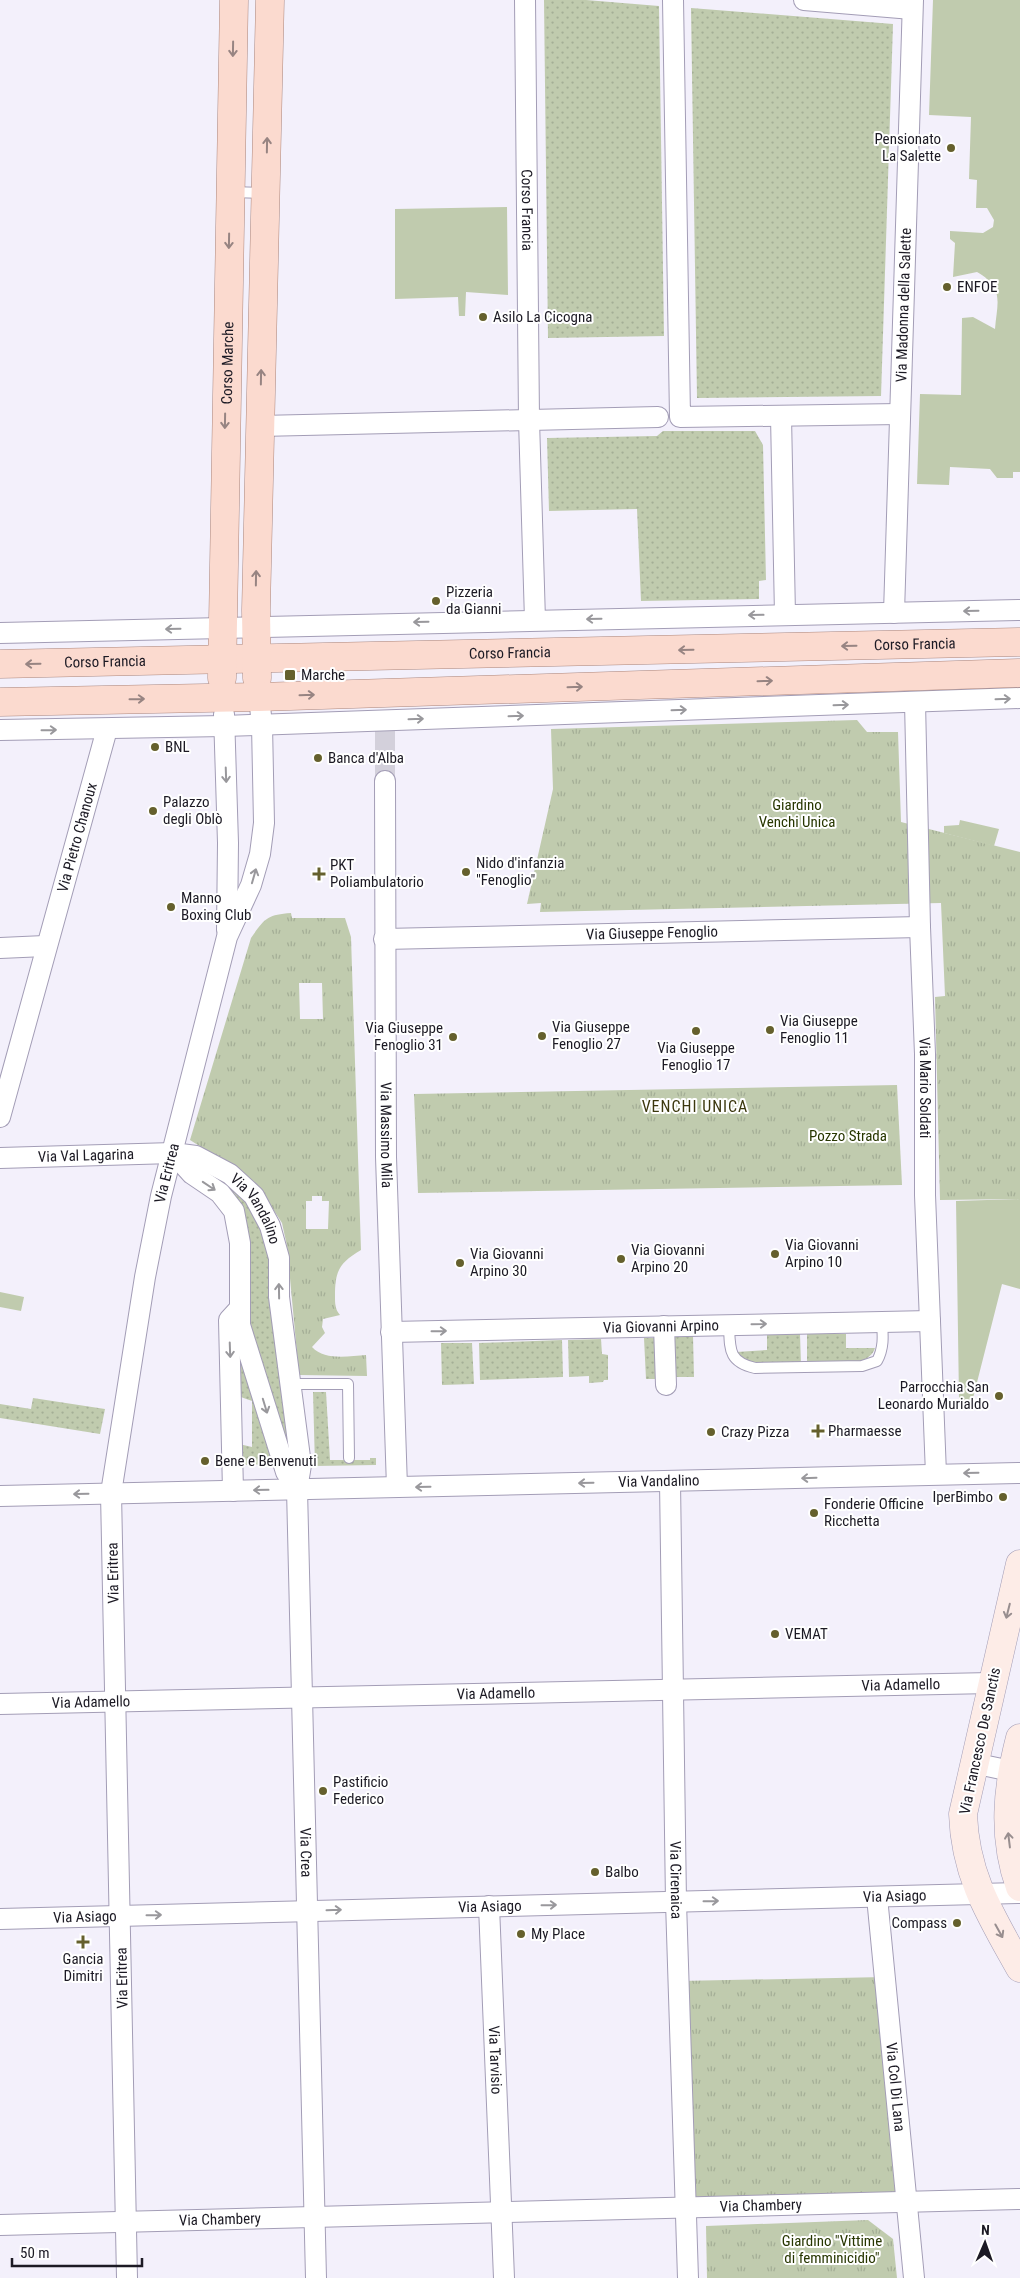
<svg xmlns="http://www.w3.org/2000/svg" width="1020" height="2278" font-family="'Roboto Condensed',sans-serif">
<defs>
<pattern id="grass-dots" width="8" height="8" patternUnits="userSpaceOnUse" patternTransform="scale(1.25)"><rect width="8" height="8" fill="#c0cbae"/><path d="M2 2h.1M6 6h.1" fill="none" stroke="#a4ae96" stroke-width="1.8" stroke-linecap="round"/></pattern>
<pattern id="park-tufts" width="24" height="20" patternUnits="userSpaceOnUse" patternTransform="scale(1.25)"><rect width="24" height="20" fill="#c0cbae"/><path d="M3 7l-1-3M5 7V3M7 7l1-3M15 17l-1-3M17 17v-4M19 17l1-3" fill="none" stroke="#a4ae96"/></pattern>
</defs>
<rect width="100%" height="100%" fill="#f3f0fb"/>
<g fill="url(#grass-dots)">
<polygon points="544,0 586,0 659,6 664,336 548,338"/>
<polygon points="691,8 893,24 881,396 697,398"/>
<polygon points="663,431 755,431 763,445 766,580 759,581 759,599 641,601 637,509 549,511 547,438 657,436"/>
<polygon points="203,1166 243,1195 257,1215 272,1260 269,1302 296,1462 292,1463 250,1331 239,1202 226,1185 202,1170"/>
<polygon points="800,1334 801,1365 749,1364 736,1352 767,1350 767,1335"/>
<path d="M807 1334H846V1348H875C869 1369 826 1364 807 1364Z"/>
<polygon points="693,1336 694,1377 672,1377 671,1337"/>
<polygon points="236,1337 278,1464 240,1465 239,1444 252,1447 252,1401 238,1396"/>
<polygon points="644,1338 659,1338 661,1379 646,1379"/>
<polygon points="601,1339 602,1354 608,1355 608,1380 604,1380 603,1382 589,1383 589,1376 569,1377 568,1340"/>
<polygon points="562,1340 563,1377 480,1380 479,1343"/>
<polygon points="441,1343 472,1343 474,1384 442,1385"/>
<polygon points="313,1392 326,1392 330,1460 370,1460 370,1458 376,1458 376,1465 315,1466"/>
<polygon points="33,1398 105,1409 100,1434 0,1418 0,1404 31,1409"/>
</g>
<g fill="url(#park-tufts)" fill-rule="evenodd">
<polygon points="857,720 867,732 898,732 901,822 1020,852 1020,1199 940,1200 935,997 945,996 941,903 540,912 541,903 527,904 553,789 551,729"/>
<path d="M291 913 292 918H345L351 937 361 1250C339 1263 335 1271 335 1296 335 1304 335 1309 340 1315L323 1319 322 1327 325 1333 312 1347C325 1361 349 1356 366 1355L367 1376 299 1375 287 1246 282 1223 269 1203 242 1173 190 1140 251 938C265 918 267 915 291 913ZM299 983H322L323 1019H300ZM312 1196H322V1201H329L328 1229H306V1201H312Z"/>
<polygon points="897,1085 902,1185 418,1193 414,1094"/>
<polygon points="885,1977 906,2202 686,2207 679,1981"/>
<polygon points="868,2220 893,2239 897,2278 707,2278 706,2226"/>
</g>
<g fill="#c0cbae">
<path d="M933 0H1020V472H1013V478H997L990 469 950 467 949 485 917 484 920 394 961 395 962 318 973 317 995 329C997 303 1005 288 977 272L953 277 955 243 950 239V231L983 233 993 227 994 220 987 208H976L977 180 969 179 971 117 929 115Z"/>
<polygon points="507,207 508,295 466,292 465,316 459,316 458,297 395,299 395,209"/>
<polygon points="960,820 999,829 994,846 944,833 944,826 959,825"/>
<polygon points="1020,1199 1020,1289 1002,1284 972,1402 959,1399 956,1201"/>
<polygon points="0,1292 24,1297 21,1311 0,1307"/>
</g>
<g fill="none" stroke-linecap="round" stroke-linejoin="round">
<polyline stroke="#d3d0db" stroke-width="20" stroke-dasharray="20 10" stroke-linecap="butt" points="385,781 385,726"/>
<g stroke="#a39db6" stroke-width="12">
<g id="service">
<polyline points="231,192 264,193"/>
<path d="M729 1325C730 1349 728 1362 755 1368L862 1366 877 1361C884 1348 883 1336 882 1322"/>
<polyline points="291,1384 348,1384 349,1458"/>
</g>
</g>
<g stroke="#a39db6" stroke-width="22">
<g id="minor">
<path id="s1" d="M525 0 529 420 535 620"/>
<polyline points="673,0 680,417 900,414"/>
<polyline points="804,0 912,9"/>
<polyline points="781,416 785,615"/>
<polyline points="260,426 658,417"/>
<path id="s2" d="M894 613 913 0"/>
<polyline points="0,633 1020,610"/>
<path id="s3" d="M915 702 920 927 925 1054V1195L936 1474"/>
<polyline points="224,714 228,843 227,930"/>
<polyline points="0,730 224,726 1020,698"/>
<path id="s4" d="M385 781 386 1157 397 1487"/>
<path id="s5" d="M384 939 920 927"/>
<polyline points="0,948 45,946"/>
<path id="s6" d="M0 1117 107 729"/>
<polyline points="173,1153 192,1174 220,1193 234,1211 240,1243 240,1308 229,1320 233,1491"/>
<path id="s7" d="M0 1158 173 1153 196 1156 230 1174 254 1196 270 1226 279 1258V1297L301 1465 297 1489 316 2278"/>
<polyline points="240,1309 240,1325 286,1472 297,1489"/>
<polyline points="664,1326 666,1385"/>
<path id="s8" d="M391 1332 930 1321"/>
<path id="s9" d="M670 1482 676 1902 688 2278"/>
<path id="s10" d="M0 1496 1020 1473"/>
<path id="s11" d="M0 1704 991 1683"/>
<polyline points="973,1763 1020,1773"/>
<path id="s12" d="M877 1897 914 2278"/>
<path id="s13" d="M489 1906 504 2278"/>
<path id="s14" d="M0 1919 1020 1893"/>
<path id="s15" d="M0 2225 1020 2199"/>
<path id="s16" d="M127 2278 111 1493 145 1277 161 1196 227 937 251 885 260 854 264 823 262 725 259 697"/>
</g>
</g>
<g stroke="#a39db6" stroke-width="29">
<g id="secondary">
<path d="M1020 1564 963 1814C965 1876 991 1916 1020 1968"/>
<path d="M1020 1738C1007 1788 1002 1837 1020 1887"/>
</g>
</g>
<g stroke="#ab877e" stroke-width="29">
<g id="primary">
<path id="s17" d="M0 664 1020 642"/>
<path id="s18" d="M222 678 234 0"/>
<polyline points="257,678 256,610 270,0"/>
<polyline points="0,702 259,697 1020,673"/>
</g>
</g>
<use href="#service" stroke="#fff" stroke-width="10"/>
<use href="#minor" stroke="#fff" stroke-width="20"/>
<use href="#secondary" stroke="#fdece7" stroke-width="28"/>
<use href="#primary" stroke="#fbdacf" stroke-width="28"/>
</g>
<defs><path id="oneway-shaft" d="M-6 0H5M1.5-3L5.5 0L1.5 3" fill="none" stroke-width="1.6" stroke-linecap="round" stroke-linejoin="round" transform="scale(1.25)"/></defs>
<g stroke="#978482">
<use href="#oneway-shaft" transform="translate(233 49) rotate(91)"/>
<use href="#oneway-shaft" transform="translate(267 145) rotate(-89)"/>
<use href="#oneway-shaft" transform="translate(229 241) rotate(91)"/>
<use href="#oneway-shaft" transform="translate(261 377) rotate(-89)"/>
<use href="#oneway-shaft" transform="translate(225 421) rotate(91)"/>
<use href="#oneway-shaft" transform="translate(256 578) rotate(-89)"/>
<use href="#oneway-shaft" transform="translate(849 646) rotate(179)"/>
<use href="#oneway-shaft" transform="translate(686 650) rotate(179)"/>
<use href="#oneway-shaft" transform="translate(33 664) rotate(179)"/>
<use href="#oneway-shaft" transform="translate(765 681) rotate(-2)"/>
<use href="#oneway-shaft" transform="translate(575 687) rotate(-2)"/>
<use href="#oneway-shaft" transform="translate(307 695) rotate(-2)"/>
<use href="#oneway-shaft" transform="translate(137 699) rotate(-1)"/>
</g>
<g stroke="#99989c">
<use href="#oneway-shaft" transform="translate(971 611) rotate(179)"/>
<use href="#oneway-shaft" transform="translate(756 615) rotate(179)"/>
<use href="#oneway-shaft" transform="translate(594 619) rotate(179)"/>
<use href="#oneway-shaft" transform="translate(421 622) rotate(179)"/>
<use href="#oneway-shaft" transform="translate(173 629) rotate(179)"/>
<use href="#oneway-shaft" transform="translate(1003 699) rotate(-2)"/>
<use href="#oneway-shaft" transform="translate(841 705) rotate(-2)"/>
<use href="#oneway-shaft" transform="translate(679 710) rotate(-2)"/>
<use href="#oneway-shaft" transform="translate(516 716) rotate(-2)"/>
<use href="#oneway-shaft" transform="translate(416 719) rotate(-2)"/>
<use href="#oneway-shaft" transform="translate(49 730) rotate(-1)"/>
<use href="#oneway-shaft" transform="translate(226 775) rotate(88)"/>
<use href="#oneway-shaft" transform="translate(254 876) rotate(-74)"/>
<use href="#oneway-shaft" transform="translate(209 1186) rotate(34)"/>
<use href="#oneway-shaft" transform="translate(279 1291) rotate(-91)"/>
<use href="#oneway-shaft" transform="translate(759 1324) rotate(-1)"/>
<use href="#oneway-shaft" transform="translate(439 1331) rotate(-1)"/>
<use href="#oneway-shaft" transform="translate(230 1350) rotate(88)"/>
<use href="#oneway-shaft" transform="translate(265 1406) rotate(73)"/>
<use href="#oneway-shaft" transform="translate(971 1473) rotate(179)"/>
<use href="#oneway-shaft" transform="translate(809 1478) rotate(178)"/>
<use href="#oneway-shaft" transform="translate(586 1483) rotate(179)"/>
<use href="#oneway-shaft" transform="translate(423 1487) rotate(179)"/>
<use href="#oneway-shaft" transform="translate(261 1490) rotate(179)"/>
<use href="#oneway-shaft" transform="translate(81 1494) rotate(179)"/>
<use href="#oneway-shaft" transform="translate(711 1901) rotate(-1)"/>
<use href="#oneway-shaft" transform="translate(549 1905) rotate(-1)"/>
<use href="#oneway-shaft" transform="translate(334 1910) rotate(-2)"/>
<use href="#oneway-shaft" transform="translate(154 1915) rotate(-1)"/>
</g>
<g stroke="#988e8f">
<use href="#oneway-shaft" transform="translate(1008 1611) rotate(104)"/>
<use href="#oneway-shaft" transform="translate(1009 1840) rotate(-97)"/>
<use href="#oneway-shaft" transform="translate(999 1931) rotate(61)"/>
</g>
<g fill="#65602d" stroke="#fff" stroke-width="2">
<circle cx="951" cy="148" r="5"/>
<circle cx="947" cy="287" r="5"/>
<circle cx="483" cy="317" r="5"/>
<circle cx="436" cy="601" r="5"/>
<rect x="284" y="669" width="12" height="12" rx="2.5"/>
<circle cx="155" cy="747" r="5"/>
<circle cx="318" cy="758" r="5"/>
<circle cx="153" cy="811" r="5"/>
<circle cx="466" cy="872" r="5"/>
<path d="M316.5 866.5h5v5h5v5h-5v5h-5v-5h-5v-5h5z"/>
<circle cx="171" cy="907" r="5"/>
<circle cx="770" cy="1030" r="5"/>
<circle cx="696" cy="1031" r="5"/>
<circle cx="542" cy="1036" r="5"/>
<circle cx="453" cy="1037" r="5"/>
<circle cx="775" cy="1254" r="5"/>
<circle cx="621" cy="1259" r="5"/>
<circle cx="460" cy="1263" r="5"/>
<circle cx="999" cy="1396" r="5"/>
<path d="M815.5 1423.5h5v5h5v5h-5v5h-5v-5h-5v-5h5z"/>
<circle cx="711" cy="1432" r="5"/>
<circle cx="205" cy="1461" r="5"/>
<circle cx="1003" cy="1497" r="5"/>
<circle cx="814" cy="1513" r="5"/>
<circle cx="775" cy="1634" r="5"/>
<circle cx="323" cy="1791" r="5"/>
<circle cx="595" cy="1872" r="5"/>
<circle cx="957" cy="1923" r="5"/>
<circle cx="521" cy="1934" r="5"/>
<path d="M80.5 1934.5h5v5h5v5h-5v5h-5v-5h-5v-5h5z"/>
</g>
<g text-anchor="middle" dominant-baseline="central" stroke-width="4" stroke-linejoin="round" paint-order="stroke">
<g font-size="15" fill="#1c1a24" stroke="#fff" text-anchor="start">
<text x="941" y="139" text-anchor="end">Pensionato<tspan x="941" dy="17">La Salette</tspan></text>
<text x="957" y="287">ENFOE</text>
<text x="493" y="317">Asilo La Cicogna</text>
<text x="446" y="592">Pizzeria<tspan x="446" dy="17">da Gianni</tspan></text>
<text x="301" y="675">Marche</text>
<text x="165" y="747">BNL</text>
<text x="328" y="758">Banca d'Alba</text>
<text x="163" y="802">Palazzo<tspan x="163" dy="17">degli Oblò</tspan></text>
<text x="476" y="863">Nido d'infanzia<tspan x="476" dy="17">"Fenoglio"</tspan></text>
<text x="330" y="865">PKT<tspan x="330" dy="17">Poliambulatorio</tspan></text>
<text x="181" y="898">Manno<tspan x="181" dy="17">Boxing Club</tspan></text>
<text x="780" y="1021">Via Giuseppe<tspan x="780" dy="17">Fenoglio 11</tspan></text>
<text x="552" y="1027">Via Giuseppe<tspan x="552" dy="17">Fenoglio 27</tspan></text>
<text x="443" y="1028" text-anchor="end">Via Giuseppe<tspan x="443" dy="17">Fenoglio 31</tspan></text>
<text x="696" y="1048" text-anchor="middle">Via Giuseppe<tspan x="696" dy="17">Fenoglio 17</tspan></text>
<text x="785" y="1245">Via Giovanni<tspan x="785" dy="17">Arpino 10</tspan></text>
<text x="631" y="1250">Via Giovanni<tspan x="631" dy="17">Arpino 20</tspan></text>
<text x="470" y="1254">Via Giovanni<tspan x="470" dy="17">Arpino 30</tspan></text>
<text x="989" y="1387" text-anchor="end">Parrocchia San<tspan x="989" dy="17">Leonardo Murialdo</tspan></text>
<text x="828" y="1431">Pharmaesse</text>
<text x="721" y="1432">Crazy Pizza</text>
<text x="215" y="1461">Bene e Benvenuti</text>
<text x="993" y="1497" text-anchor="end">IperBimbo</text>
<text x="824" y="1504">Fonderie Officine<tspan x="824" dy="17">Ricchetta</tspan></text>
<text x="785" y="1634">VEMAT</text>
<text x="333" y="1782">Pastificio<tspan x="333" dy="17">Federico</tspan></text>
<text x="605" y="1872">Balbo</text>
<text x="947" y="1923" text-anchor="end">Compass</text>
<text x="531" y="1934">My Place</text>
<text x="83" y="1959" text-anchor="middle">Gancia<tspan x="83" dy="17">Dimitri</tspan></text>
</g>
<g font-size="15" fill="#1c1a24" stroke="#fff">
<text stroke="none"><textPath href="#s1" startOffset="210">Corso Francia</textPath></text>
<text stroke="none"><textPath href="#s2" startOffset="308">Via Madonna della Salette</textPath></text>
<text stroke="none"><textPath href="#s18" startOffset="315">Corso Marche</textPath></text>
<text stroke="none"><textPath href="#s17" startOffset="915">Corso Francia</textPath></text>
<text stroke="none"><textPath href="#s17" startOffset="510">Corso Francia</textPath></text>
<text stroke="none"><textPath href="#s17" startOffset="105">Corso Francia</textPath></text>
<text stroke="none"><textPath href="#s6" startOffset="290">Via Pietro Chanoux</textPath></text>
<text stroke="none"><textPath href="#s5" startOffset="268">Via Giuseppe Fenoglio</textPath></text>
<text stroke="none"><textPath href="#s3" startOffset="386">Via Mario Soldati</textPath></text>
<text stroke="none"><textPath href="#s4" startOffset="354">Via Massimo Mila</textPath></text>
<text stroke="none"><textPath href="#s7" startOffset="86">Via Val Lagarina</textPath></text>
<text stroke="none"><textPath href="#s16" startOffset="1110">Via Eritrea</textPath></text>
<text stroke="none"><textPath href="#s7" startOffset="279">Via Vandalino</textPath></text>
<text stroke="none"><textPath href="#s8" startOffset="270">Via Giovanni Arpino</textPath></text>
<text stroke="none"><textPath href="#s10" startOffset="659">Via Vandalino</textPath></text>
<text transform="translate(113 1573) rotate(-91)">Via Eritrea</text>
<text stroke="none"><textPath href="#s11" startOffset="901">Via Adamello</textPath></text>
<text stroke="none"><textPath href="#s11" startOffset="496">Via Adamello</textPath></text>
<text stroke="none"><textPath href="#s11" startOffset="91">Via Adamello</textPath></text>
<text transform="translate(980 1741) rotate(-78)">Via Francesco De Sanctis</text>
<text stroke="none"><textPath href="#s7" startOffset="931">Via Crea</textPath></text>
<text stroke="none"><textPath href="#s9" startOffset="398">Via Cirenaica</textPath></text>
<text stroke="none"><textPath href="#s14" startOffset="895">Via Asiago</textPath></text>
<text stroke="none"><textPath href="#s14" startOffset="490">Via Asiago</textPath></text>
<text stroke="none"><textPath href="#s14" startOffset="85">Via Asiago</textPath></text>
<text transform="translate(122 1978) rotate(-91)">Via Eritrea</text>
<text stroke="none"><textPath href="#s13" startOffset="154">Via Tarvisio</textPath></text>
<text stroke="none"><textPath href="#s12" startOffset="191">Via Col Di Lana</textPath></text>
<text stroke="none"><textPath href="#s15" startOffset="761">Via Chambery</textPath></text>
<text stroke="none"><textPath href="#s15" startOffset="220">Via Chambery</textPath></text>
</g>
<g font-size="15" fill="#273600" stroke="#fff">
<text x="797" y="805">Giardino<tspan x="797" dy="17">Venchi Unica</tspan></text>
<text x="848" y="1136">Pozzo Strada</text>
<text x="832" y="2241">Giardino "Vittime<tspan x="832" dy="17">di femminicidio"</tspan></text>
</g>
<g font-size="16" letter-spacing="1" fill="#3b370d" stroke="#fff">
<text x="695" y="1106">VENCHI UNICA</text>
</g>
</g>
<g transform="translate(985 2243) rotate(2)" stroke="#ffffff" stroke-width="4" paint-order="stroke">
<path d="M0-4L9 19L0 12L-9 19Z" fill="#1c1a24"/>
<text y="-8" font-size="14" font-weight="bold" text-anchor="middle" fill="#1c1a24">N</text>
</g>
<path d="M12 2258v8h130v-8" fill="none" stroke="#1c1a24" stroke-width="2.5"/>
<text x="20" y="2258" font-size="15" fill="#1c1a24" stroke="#ffffff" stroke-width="4" paint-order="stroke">50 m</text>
</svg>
